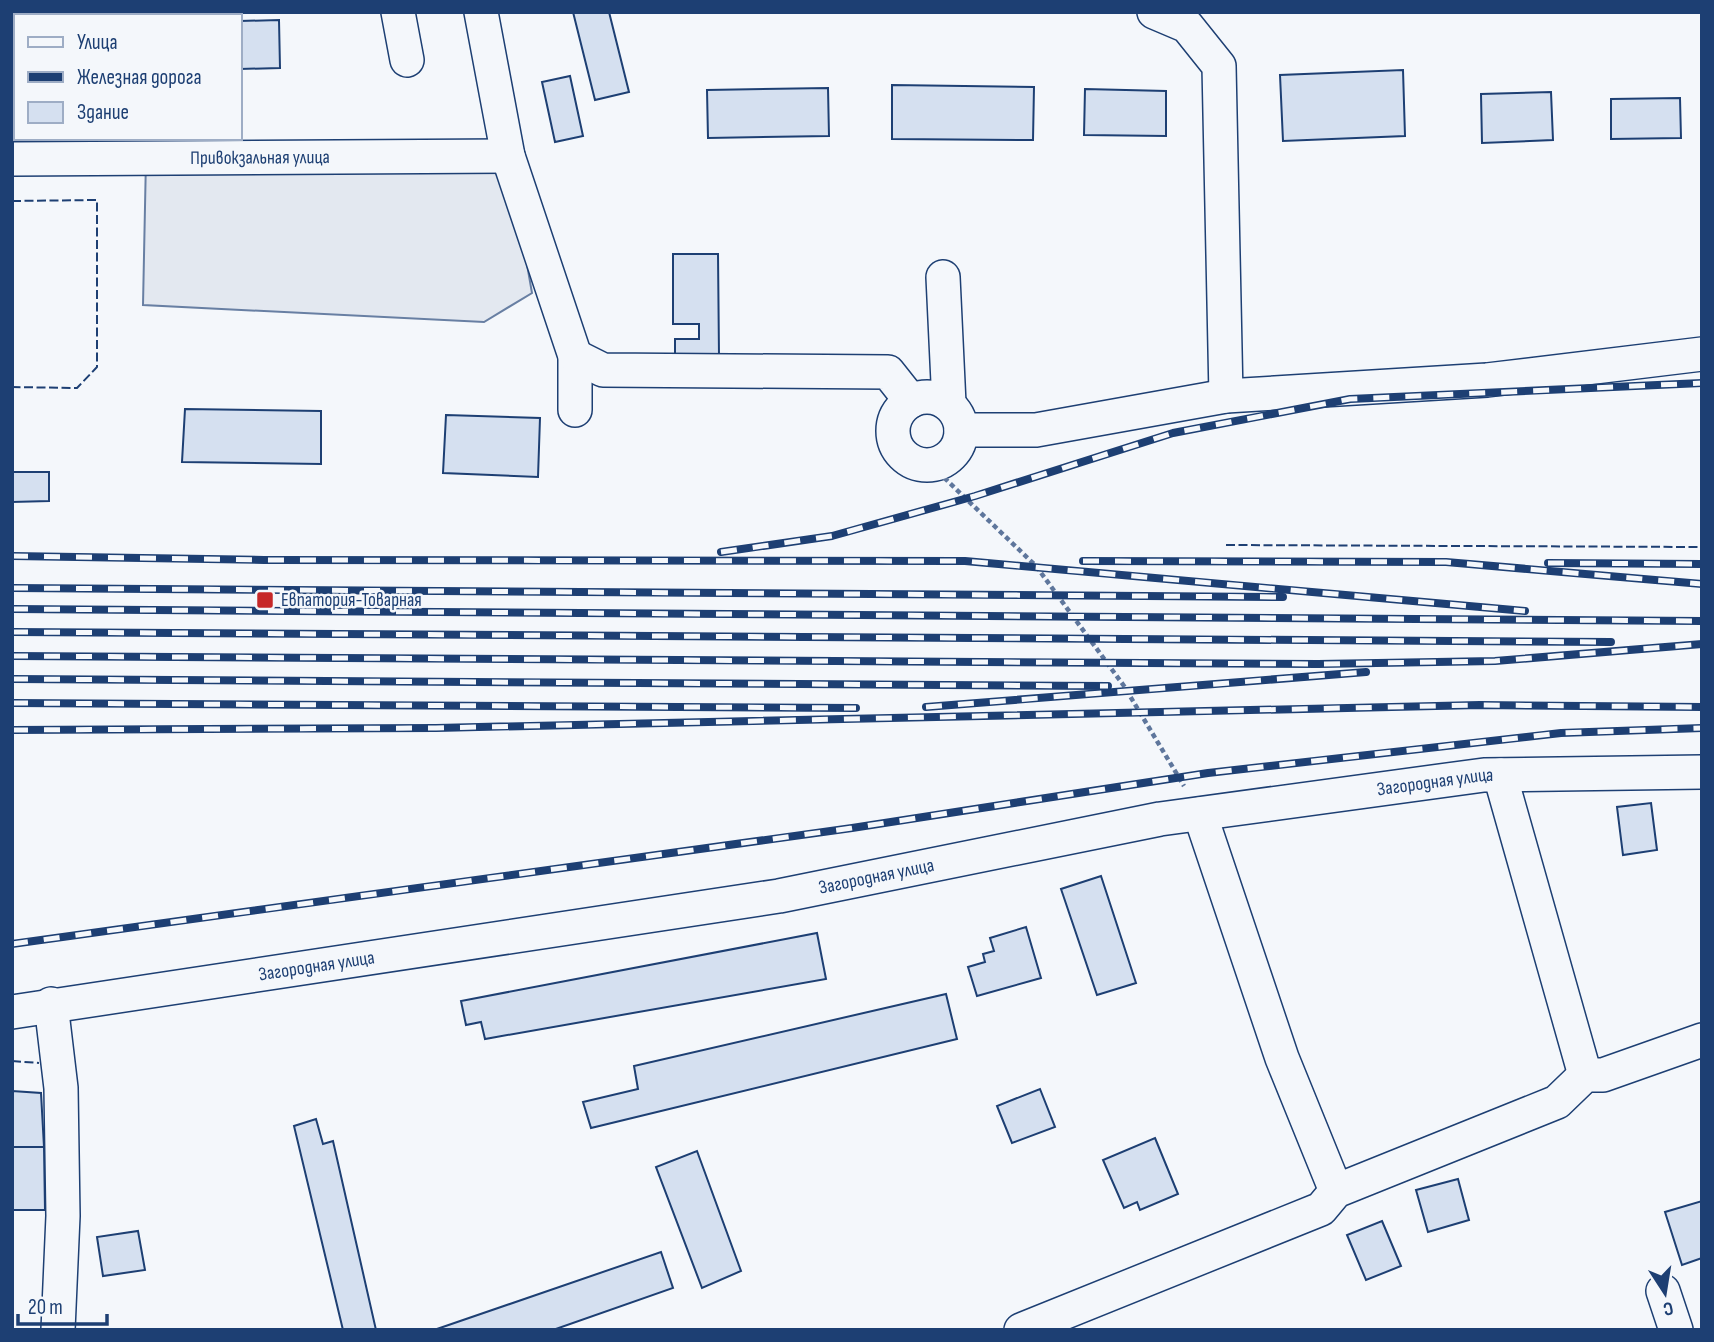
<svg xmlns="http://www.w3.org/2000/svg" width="1714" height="1342" font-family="'Sofia Sans Condensed',sans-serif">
<rect width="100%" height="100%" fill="#f4f7fb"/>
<polygon fill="#e3e8f0" stroke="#687fa3" stroke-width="2" points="508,156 532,293 484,322 143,305 146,158"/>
<g fill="#d5e0f0" stroke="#1d3f73" stroke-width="2">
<polygon points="573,12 609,12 629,92 595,100"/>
<polygon points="279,20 280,68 240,69 240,21"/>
<polygon points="1403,70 1405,136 1283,141 1280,75"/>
<polygon points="570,76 583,136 555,142 542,82"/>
<polygon points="892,85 1034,87 1033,140 892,139"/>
<polygon points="828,88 829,136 708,138 707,90"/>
<polygon points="1085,89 1166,91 1166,136 1084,135"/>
<polygon points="1551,92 1553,140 1482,143 1481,94"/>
<polygon points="1680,98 1681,138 1611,139 1611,99"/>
<polygon points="673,254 718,254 719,356 675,357 675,339 699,339 699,324 673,324"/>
<polygon points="185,409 321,411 321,464 182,462"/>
<polygon points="446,415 540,418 538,477 443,473"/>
<polygon points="12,472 49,472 49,501 12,502"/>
<polygon points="1651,803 1657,850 1623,855 1617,807"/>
<polygon points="1101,876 1136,983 1097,995 1061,889"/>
<polygon points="1026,927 1041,978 977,996 968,967 985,962 983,954 994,951 990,938"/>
<polygon points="817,933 826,979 485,1039 481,1022 466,1025 461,1001"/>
<polygon points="946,994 957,1039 591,1128 583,1102 638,1089 634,1066"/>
<polygon points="1040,1089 1055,1127 1012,1143 997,1106"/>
<polygon points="12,1091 41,1093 44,1147 12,1147"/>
<polygon points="316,1119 323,1144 333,1141 376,1330 343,1330 294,1126"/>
<polygon points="1155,1138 1178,1194 1140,1210 1137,1202 1124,1208 1103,1160"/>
<polygon points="12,1147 44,1147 45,1210 12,1210"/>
<polygon points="697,1151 741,1271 702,1288 656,1167"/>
<polygon points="1458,1179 1469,1220 1428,1232 1416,1190"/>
<polygon points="1702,1201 1702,1258 1682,1265 1665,1212"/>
<polygon points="1382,1221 1401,1266 1366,1280 1347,1235"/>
<polygon points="138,1231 145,1270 103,1276 97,1237"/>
<polygon points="661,1252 673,1288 553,1330 434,1330"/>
</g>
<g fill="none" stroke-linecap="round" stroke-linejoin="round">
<g stroke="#1d3f73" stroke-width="36">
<g id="minor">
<polyline points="398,12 407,60"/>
<polyline points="481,12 508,156 575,356 575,410"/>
<polyline points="1154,12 1187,26 1219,66 1226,396"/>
<path id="s1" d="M12 159 508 156"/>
<polyline points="943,277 949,404"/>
<polyline points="575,356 603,370 888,372 911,401"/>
<circle cx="927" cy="431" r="34"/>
<polyline points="961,430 1036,430 1226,396 1487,380 1702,354"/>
<polyline points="1500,775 1585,1075"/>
<polyline points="1200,814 1282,1058 1336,1191"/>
<polyline points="51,1004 61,1088 63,1216 58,1330"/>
<path id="s2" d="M12 1012 779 896 1160 819 1484 775 1702 772"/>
<polyline points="1663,1291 1676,1330"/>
<polyline points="1021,1330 1321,1209 1336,1191 1557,1102 1585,1075 1603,1075 1702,1040"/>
</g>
</g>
<polyline stroke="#5e769c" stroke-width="4.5" stroke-dasharray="5 3.5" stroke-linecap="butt" points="932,466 1036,566 1124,686 1184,786"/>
<use href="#minor" stroke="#f4f7fb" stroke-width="33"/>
<g stroke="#1d3f73" stroke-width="8">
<g id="rail">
<polyline points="721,552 832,536 975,496 1173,433 1350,399 1702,383"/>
<polyline points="12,556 264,560 965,561 1525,611"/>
<polyline points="1083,561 1446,562 1702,584"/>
<polyline points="1548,563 1702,564"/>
<polyline points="12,588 1283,597"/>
<polyline points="12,609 1702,621"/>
<polyline points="12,632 1611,642"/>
<polyline points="12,656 1318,664 1495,661 1702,644"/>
<polyline points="12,679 1108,686"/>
<polyline points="12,703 856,708"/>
<polyline points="926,707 1366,672"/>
<polyline points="12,730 436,728 1480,705 1702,707"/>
<polyline points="12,944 852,828 1208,773 1561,733 1702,728"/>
</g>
</g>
<use href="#rail" stroke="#f4f7fb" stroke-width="5" stroke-dasharray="16" stroke-linecap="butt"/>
<g stroke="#1d3f73" stroke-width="2" stroke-dasharray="9 3.5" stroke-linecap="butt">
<polyline points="12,75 16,75"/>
<polyline points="12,201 97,200 97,367 77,388 12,387"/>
<polyline points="1226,545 1702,547"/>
<polyline points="12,1061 39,1063"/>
</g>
</g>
<rect fill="#c62828" stroke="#f4f7fb" stroke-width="2.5" x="256" y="591" width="18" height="18" rx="3.5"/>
<g text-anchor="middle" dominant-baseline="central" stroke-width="5" stroke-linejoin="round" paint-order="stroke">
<g font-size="19" fill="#1d3f73" stroke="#f4f7fb">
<text stroke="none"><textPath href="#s1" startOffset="248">Привокзальная улица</textPath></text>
<text stroke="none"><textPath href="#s2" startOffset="1442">Загородная улица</textPath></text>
<text stroke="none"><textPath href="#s2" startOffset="875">Загородная улица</textPath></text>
<text stroke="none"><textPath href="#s2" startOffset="308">Загородная улица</textPath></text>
</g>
<g font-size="19" fill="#1d3f73" stroke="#f4f7fb" text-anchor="start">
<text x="281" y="600">Евпатория-Товарная</text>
</g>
</g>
<rect width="1714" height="1342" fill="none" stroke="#1d3f73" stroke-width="28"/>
<rect x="14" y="14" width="228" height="126" fill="#f4f7fb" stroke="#9eadc5" stroke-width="2"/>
<rect x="28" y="37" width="35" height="10" fill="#f4f7fb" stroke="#9eadc5" stroke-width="2"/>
<text x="77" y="49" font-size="21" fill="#1d3f73">Улица</text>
<rect x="28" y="72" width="35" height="10" fill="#1d3f73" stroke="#9eadc5" stroke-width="2"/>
<text x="77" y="84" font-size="21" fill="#1d3f73">Железная дорога</text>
<rect x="28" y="102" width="35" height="21" fill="#d5e0f0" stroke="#9eadc5" stroke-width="2"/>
<text x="77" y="119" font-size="21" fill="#1d3f73">Здание</text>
<g transform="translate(1665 1293) rotate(168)" stroke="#f4f7fb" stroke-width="5" paint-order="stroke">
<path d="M0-5L12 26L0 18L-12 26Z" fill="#1d3f73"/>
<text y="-10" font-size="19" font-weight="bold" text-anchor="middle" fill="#1d3f73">С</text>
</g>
<path d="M18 1314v10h89v-10" fill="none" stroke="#1d3f73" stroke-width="3.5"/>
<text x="28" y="1314" font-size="21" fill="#1d3f73" stroke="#f4f7fb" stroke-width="5" paint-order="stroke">20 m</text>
</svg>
